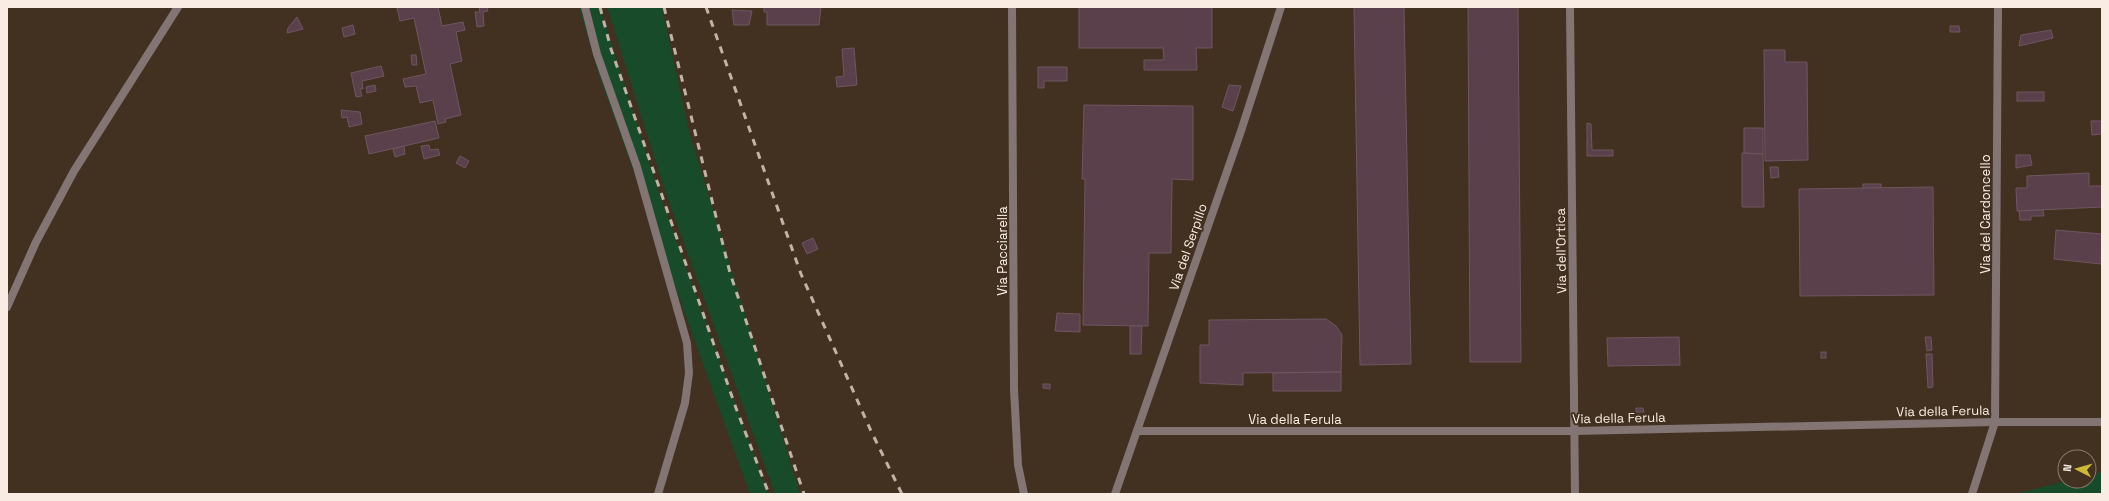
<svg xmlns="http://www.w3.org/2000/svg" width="2109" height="501" font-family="'Space Grotesk',sans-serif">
<rect width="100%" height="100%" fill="#423020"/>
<g fill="#184b2a">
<polygon points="579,7 600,7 658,190 768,494 750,494 599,75"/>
<polygon points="607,7 662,7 689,131 800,494 775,494 664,188"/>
<polygon points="2102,472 2102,494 2015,494 2066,481 2089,481 2089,475"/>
</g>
<g fill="#59404b" stroke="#6f5661">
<polygon points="402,7 438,7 442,26 463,22 465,30 456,32 462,61 450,64 461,115 445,119 446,122 438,124 433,100 420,103 416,86 405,87 403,79 426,74 414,18 400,21 397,8"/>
<polygon points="479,7 487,7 488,11 483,12 484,26 477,27 475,12 480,12"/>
<polygon points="764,7 821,7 819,25 767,25 767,12 764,12"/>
<polygon points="1079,7 1212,7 1212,48 1196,48 1197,70 1144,70 1144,60 1164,60 1163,48 1079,48"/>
<polygon points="1354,7 1404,7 1411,364 1360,365"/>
<polygon points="1468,7 1518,7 1521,362 1470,362"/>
<polygon points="732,10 752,11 749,25 734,25"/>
<polygon points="297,17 303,29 287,33 288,28"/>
<polygon points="353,25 355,34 344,37 342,28"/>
<polygon points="1950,26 1959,26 1960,32 1950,32"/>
<polygon points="2051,30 2053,38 2019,46 2021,35"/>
<polygon points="854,48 857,85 837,87 836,77 844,76 842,49"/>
<polygon points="1764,50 1785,50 1785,62 1807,62 1808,160 1765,161"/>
<polygon points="411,55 416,55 417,65 412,65"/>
<polygon points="381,66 384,76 362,81 363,89 360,89 362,96 356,97 351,73"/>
<polygon points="1038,67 1067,67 1067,81 1044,81 1044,88 1038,88"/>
<polygon points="375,85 376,91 367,93 366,87"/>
<polygon points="1229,85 1241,86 1233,111 1222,107"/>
<rect x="2017" y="92" width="27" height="9"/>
<polygon points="1084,105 1193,106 1193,180 1172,179 1171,253 1149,253 1148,326 1083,325 1085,179 1082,179"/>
<polygon points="341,110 360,112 362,124 349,127 347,117 342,118"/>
<polygon points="435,121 439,138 369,154 365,136"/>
<polygon points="2091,121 2102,121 2102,134 2092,135"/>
<polygon points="1587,123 1591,124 1592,150 1613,150 1613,156 1587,156"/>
<polygon points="1744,128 1763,128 1763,154 1744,153"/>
<polygon points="429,145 430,150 438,149 440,155 424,159 421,146"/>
<polygon points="404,146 405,154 395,157 393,149"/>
<polygon points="1742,153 1763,154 1764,207 1742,207"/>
<polygon points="2016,155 2030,155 2032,165 2016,168"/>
<polygon points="460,156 469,161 465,168 456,163"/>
<polygon points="1770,167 1778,167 1779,177 1771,178"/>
<polygon points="2089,173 2089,186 2102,186 2102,207 2017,211 2016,188 2027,188 2027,176"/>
<rect x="1863" y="184" width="18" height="4"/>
<polygon points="1933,187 1934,295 1800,296 1799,189"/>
<polygon points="2043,210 2044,216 2031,216 2031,220 2020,220 2019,211"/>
<polygon points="2056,230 2102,234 2101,264 2054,259"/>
<polygon points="813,238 818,249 807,254 802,243"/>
<polygon points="1057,313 1080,314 1080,332 1055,331"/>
<polygon points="1326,319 1336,326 1342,335 1341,372 1243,373 1243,385 1200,383 1200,345 1209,345 1209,320"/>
<polygon points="1130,326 1142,326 1141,354 1130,354"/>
<polygon points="1679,337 1680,365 1608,366 1607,338"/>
<polygon points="1925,337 1931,337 1932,350 1927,351"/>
<rect x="1821" y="352" width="5" height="6"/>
<polygon points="1926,354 1932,354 1933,387 1928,388"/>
<polygon points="1341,372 1341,391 1273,391 1273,373"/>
<polygon points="1043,384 1050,384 1050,389 1043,388"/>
<polygon points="1636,408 1643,408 1644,412 1636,412"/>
</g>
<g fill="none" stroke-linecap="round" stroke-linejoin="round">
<g stroke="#827574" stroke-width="8">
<polyline points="585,7 597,54 637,167 687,343 689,373 685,403 658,494"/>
<polyline points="1012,7 1014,389 1018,465 1024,494"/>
<polyline points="1570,7 1575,494"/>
<polyline points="7,307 36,242 74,171 178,7"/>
<polyline points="1137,431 1574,431 1995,422 2102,422"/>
<polyline points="1115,494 1241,131 1281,7"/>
<polyline points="1972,494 1995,422 1998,7"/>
</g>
<g stroke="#c1b3a7" stroke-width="3" stroke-dasharray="7 7" stroke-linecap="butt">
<polyline points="600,7 611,49 736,408 769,494"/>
<polyline points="664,7 730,273 804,494"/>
<polyline points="706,7 801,274 871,431 902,494"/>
</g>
</g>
<g text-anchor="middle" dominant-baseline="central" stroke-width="4" stroke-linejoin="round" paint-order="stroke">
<g font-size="13" fill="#f9ede3" stroke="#423020">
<text transform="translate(1985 214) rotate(-90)">Via del Cardoncello</text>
<text transform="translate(1188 247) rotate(-71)">Via del Serpillo</text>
<text transform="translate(1002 251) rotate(-90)">Via Pacciarella</text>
<text transform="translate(1561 251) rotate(-91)">Via dell'Ortica</text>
<text transform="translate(1943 411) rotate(-1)">Via della Ferula</text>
<text transform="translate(1619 418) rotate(-1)">Via della Ferula</text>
<text x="1295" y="419">Via della Ferula</text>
</g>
</g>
<rect width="2109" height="501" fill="none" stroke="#f9ede3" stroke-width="16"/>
<g transform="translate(2077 469) rotate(276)"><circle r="19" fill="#423020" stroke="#8b7c6e"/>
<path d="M0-3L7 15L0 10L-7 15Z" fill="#ceb837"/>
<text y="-6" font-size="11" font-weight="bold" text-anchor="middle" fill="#f9ede3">N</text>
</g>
</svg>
